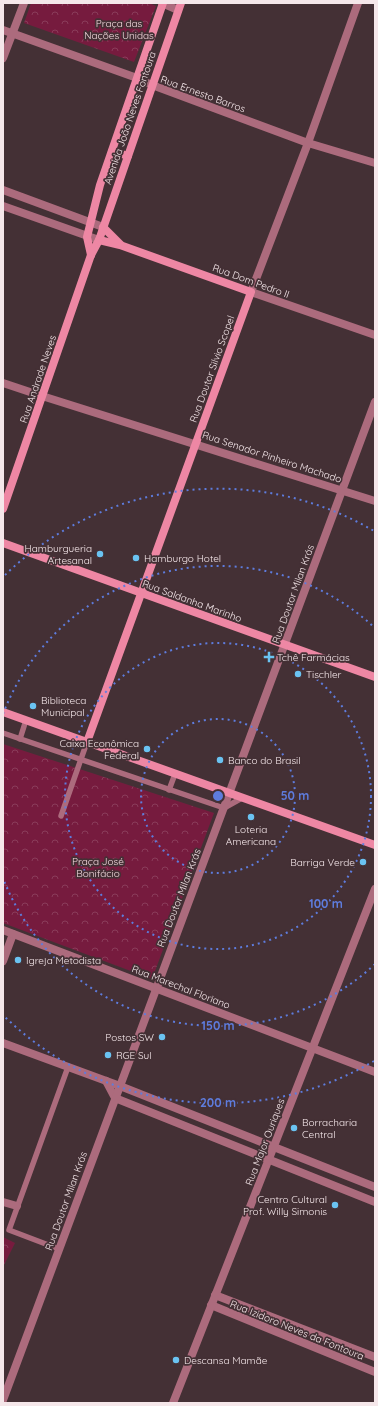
<svg xmlns="http://www.w3.org/2000/svg" width="378" height="1406" font-family="Quicksand,sans-serif">
<defs>
<pattern id="park-crowns" width="20" height="18" patternUnits="userSpaceOnUse"><rect width="20" height="18" fill="#761b3e"/><path d="M2 6a3 3 0 1 1 6 0M12 15a3 3 0 1 1 6 0" fill="none" stroke="#8a3c5a"/></pattern>
</defs>
<rect width="100%" height="100%" fill="#443035"/>
<g fill="url(#park-crowns)">
<polygon points="31,3 149,3 156,6 134,62 24,23"/>
<polygon points="3,744 214,813 152,979 3,923"/>
<polygon points="3,1237 15,1243 3,1267"/>
</g>
<g fill="none" stroke-linecap="round" stroke-linejoin="round">
<g stroke="#ac6b7d" stroke-width="5.5">
<polyline points="3,733 224,808 242,798"/>
<polyline points="20,739 26,720"/>
<polyline points="169,790 175,774"/>
<polyline points="61,816 87,742"/>
<polyline points="59,1249 9,1230 68,1067"/>
</g>
<g stroke="#ac6b7d" stroke-width="8">
<polyline points="358,3 308,143 251,292 375,335"/>
<polyline points="3,30 137,78 152,85 308,143 375,163"/>
<polyline points="3,58 24,3"/>
<polyline points="3,190 103,227"/>
<polyline points="3,206 99,240"/>
<polyline points="3,383 42,396"/>
<polyline points="3,961 13,934"/>
<polyline points="3,1043 120,1086 375,1187"/>
<polyline points="106,1081 115,1098 375,1202"/>
<polyline points="3,1202 17,1206"/>
<polyline points="215,1295 375,1357"/>
<polyline points="211,1305 375,1372"/>
<polyline points="3,1400 375,402"/>
<polyline points="173,1403 375,889"/>
</g>
<g stroke="#ac6b7d" stroke-width="8">
<polyline points="162,3 178,10"/>
<polyline points="42,396 375,501"/>
<polyline points="3,930 375,1072"/>
</g>
<g stroke="#ee87a4" stroke-width="8">
<polyline points="112,151 128,156"/>
<polyline points="103,227 120,244"/>
<polyline points="91,255 87,237 100,185 163,3"/>
<polyline points="3,509 91,255 99,240 181,3"/>
<polyline points="3,543 375,677"/>
<polyline points="3,712 375,845"/>
<polyline points="87,742 251,292 120,245 99,240"/>
</g>
</g>
<g fill="none" stroke="#5e7cdd" stroke-width="2" stroke-dasharray="2 4">
<circle cx="218" cy="796" r="77"/>
<circle cx="218" cy="796" r="153"/>
<path d="M375 964A230 230 0 0 1 3 878M3 714A230 230 0 0 1 375 628"/>
<path d="M374 1061A307 307 0 0 1 5 1017M5 575A307 307 0 0 1 374 531"/>
</g>
<g fill="#6ac3f2" stroke="#443035" stroke-width="1.5">
<circle cx="100" cy="554" r="4"/>
<circle cx="136" cy="558" r="4"/>
<path d="M267 651h4v4h4v4h-4v4h-4v-4h-4v-4h4z"/>
<circle cx="298" cy="674" r="4"/>
<circle cx="33" cy="706" r="4"/>
<circle cx="147" cy="749" r="4"/>
<circle cx="220" cy="760" r="4"/>
<circle cx="251" cy="817" r="4"/>
<circle cx="363" cy="862" r="4"/>
<circle cx="18" cy="960" r="4"/>
<circle cx="162" cy="1037" r="4"/>
<circle cx="108" cy="1055" r="4"/>
<circle cx="294" cy="1128" r="4"/>
<circle cx="335" cy="1205" r="4"/>
<circle cx="176" cy="1360" r="4"/>
</g>
<g text-anchor="middle" dominant-baseline="central" stroke-width="3.5" stroke-linejoin="round" paint-order="stroke">
<g font-size="10" fill="#f4d8de" stroke="#443035">
<text x="119" y="23">Praça das<tspan x="119" dy="12">Nações Unidas</tspan></text>
<text x="98" y="861">Praça José<tspan x="98" dy="12">Bonifácio</tspan></text>
</g>
<g font-size="10" fill="#f5e7ea" stroke="#443035">
<text transform="translate(203 94) rotate(20)">Rua Ernesto Barros</text>
<text transform="translate(130 118) rotate(-71)">Avenida João Neves Fontoura</text>
<text transform="translate(251 281) rotate(20)">Rua Dom Pedro II</text>
<text transform="translate(212 369) rotate(-70)">Rua Doutor Silvio Scopel</text>
<text transform="translate(38 379) rotate(-71)">Rua Andrade Neves</text>
<text transform="translate(272 457) rotate(18)">Rua Senador Pinheiro Machado</text>
<text transform="translate(293 594) rotate(-70)">Rua Doutor Milan Krás</text>
<text transform="translate(192 601) rotate(20)">Rua Saldanha Marinho</text>
<text transform="translate(179 898) rotate(-69)">Rua Doutor Milan Krás</text>
<text transform="translate(181 987) rotate(21)">Rua Marechal Floriano</text>
<text transform="translate(265 1142) rotate(-69)">Rua Major Ouriques</text>
<text transform="translate(66 1201) rotate(-70)">Rua Doutor Milan Krás</text>
<text transform="translate(297 1330) rotate(22)">Rua Izidoro Neves da Fontoura</text>
</g>
<g font-size="10" fill="#f5e7ea" stroke="#443035" text-anchor="start">
<text x="92" y="548" text-anchor="end">Hamburgueria<tspan x="92" dy="12">Artesanal</tspan></text>
<text x="144" y="558">Hamburgo Hotel</text>
<text x="277" y="657">Tchê Farmácias</text>
<text x="306" y="674">Tischler</text>
<text x="41" y="700">Biblioteca<tspan x="41" dy="12">Municipal</tspan></text>
<text x="139" y="743" text-anchor="end">Caixa Econômica<tspan x="139" dy="12">Federal</tspan></text>
<text x="228" y="760">Banco do Brasil</text>
<text x="251" y="829" text-anchor="middle">Loteria<tspan x="251" dy="12">Americana</tspan></text>
<text x="355" y="862" text-anchor="end">Barriga Verde</text>
<text x="26" y="960">Igreja Metodista</text>
<text x="154" y="1037" text-anchor="end">Postos SW</text>
<text x="116" y="1055">RGE Sul</text>
<text x="302" y="1122">Borracharia<tspan x="302" dy="12">Central</tspan></text>
<text x="327" y="1199" text-anchor="end">Centro Cultural<tspan x="327" dy="12">Prof. Willy Simonis</tspan></text>
<text x="184" y="1360">Descansa Mamãe</text>
</g>
</g>
<circle cx="218" cy="796" r="6" fill="#5e7cdd" stroke="#443035" stroke-width="2"/>
<g font-size="12" text-anchor="middle" font-weight="bold" fill="#5e7cdd" stroke="#443035" stroke-width="3.5" stroke-linejoin="round" paint-order="stroke">
<text x="295" y="800">50 m</text>
<text x="326" y="908">100 m</text>
<text x="218" y="1030">150 m</text>
<text x="218" y="1107">200 m</text>
</g>
<rect width="378" height="1406" fill="none" stroke="#f5e7ea" stroke-width="8"/>
</svg>
